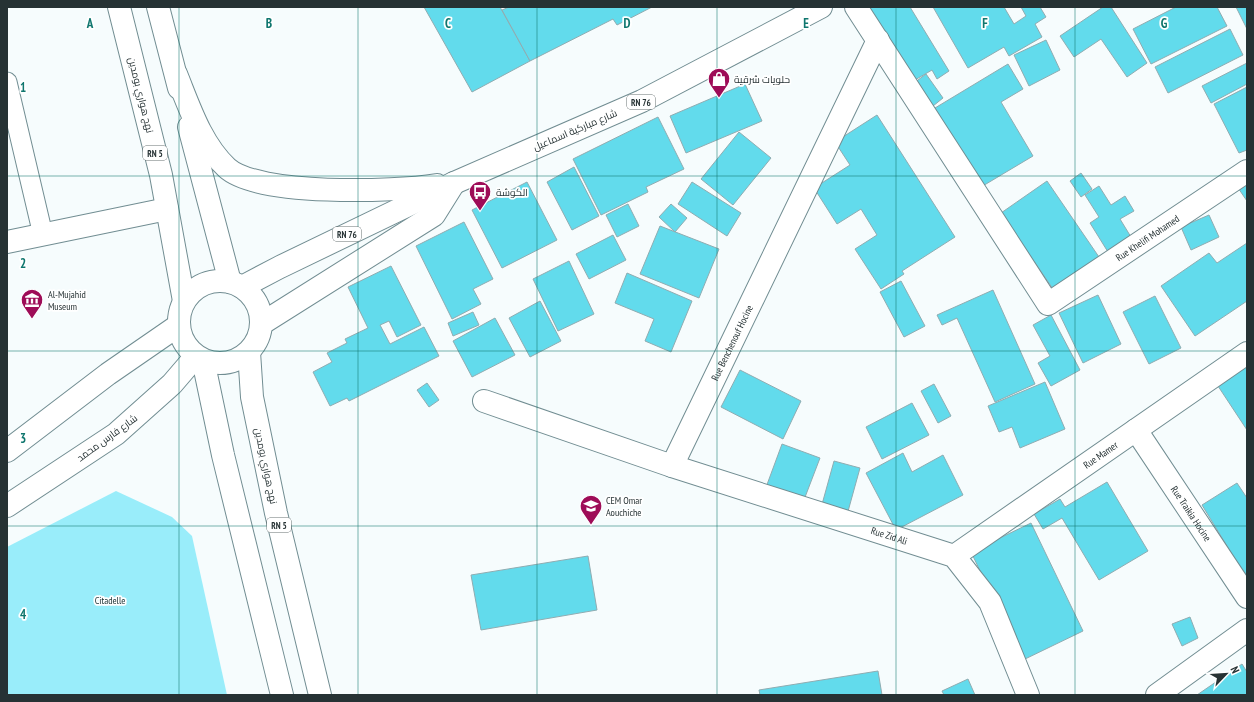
<svg xmlns="http://www.w3.org/2000/svg" width="1254" height="702" font-family="'PT Sans Narrow',Cairo,sans-serif">
<rect width="100%" height="100%" fill="#f6fcfd"/>
<polygon fill="#99edfa" points="116,491 172,517 192,536 227,695 7,695 7,547"/>
<g fill="#62dbec" stroke="#8facb1">
<polygon points="424,7 500,7 530,61 472,92"/>
<polygon points="509,7 652,7 617,25 613,19 530,61 502,10"/>
<polygon points="870,7 910,7 949,71 937,79 932,70 908,84 864,10"/>
<polygon points="933,7 1004,7 1014,24 1026,16 1021,7 1040,7 1046,17 1035,24 1042,37 1009,56 1004,47 968,68"/>
<polygon points="1103,7 1111,7 1147,63 1127,77 1101,39 1074,57 1060,36"/>
<polygon points="1176,7 1217,7 1227,26 1151,64 1133,29"/>
<polygon points="1236,7 1247,7 1247,29"/>
<polygon points="1230,29 1243,55 1168,93 1155,67"/>
<polygon points="1046,40 1060,70 1029,86 1014,55"/>
<polygon points="1247,63 1247,84 1211,103 1202,86"/>
<polygon points="1008,64 1023,89 1001,102 1033,156 981,187 935,108"/>
<polygon points="926,74 943,98 928,110 910,86"/>
<polygon points="745,84 762,121 686,153 670,116"/>
<polygon points="1247,87 1247,150 1239,153 1214,104"/>
<polygon points="877,115 955,237 902,271 904,274 881,289 855,249 877,235 861,209 837,224 814,188 850,165 835,142"/>
<polygon points="658,117 684,169 646,187 648,192 601,215 573,159"/>
<polygon points="739,132 771,158 733,205 701,179"/>
<polygon points="574,167 599,216 572,230 547,182"/>
<polygon points="1081,173 1092,189 1081,197 1070,181"/>
<polygon points="1247,173 1247,201 1234,182"/>
<polygon points="1047,181 1099,257 1053,289 1001,213"/>
<polygon points="527,182 557,240 502,268 472,210"/>
<polygon points="692,182 741,213 727,236 678,204"/>
<polygon points="1099,186 1111,205 1125,196 1134,211 1120,219 1131,237 1108,252 1090,223 1099,217 1085,195"/>
<polygon points="628,204 639,226 617,237 606,215"/>
<polygon points="671,204 687,218 675,232 659,217"/>
<polygon points="1209,215 1219,237 1191,250 1181,227"/>
<polygon points="464,222 493,279 473,289 481,304 452,319 416,246"/>
<polygon points="660,226 719,249 699,298 640,274"/>
<polygon points="613,235 626,260 589,279 576,254"/>
<polygon points="1247,243 1247,301 1195,336 1161,286 1209,253 1217,263"/>
<polygon points="569,261 594,314 558,331 533,279"/>
<polygon points="391,266 421,325 397,337 389,321 380,325 390,344 424,327 439,356 349,401 347,398 330,406 313,372 332,362 327,353 347,343 345,339 368,328 348,287"/>
<polygon points="627,273 692,301 671,352 645,341 654,319 615,303"/>
<polygon points="901,281 925,326 904,337 880,292"/>
<polygon points="993,290 1035,384 995,402 957,318 942,325 937,315"/>
<polygon points="1098,295 1121,344 1083,363 1059,313"/>
<polygon points="1155,296 1181,348 1149,364 1123,312"/>
<polygon points="540,301 561,341 530,357 509,318"/>
<polygon points="473,312 479,325 453,336 448,323"/>
<polygon points="1051,315 1080,370 1051,386 1038,363 1050,356 1033,325"/>
<polygon points="495,318 515,355 472,377 453,341"/>
<polygon points="1247,362 1247,430 1216,383"/>
<polygon points="740,370 801,401 783,439 721,407"/>
<polygon points="1045,382 1065,429 1020,448 1012,427 999,432 988,406"/>
<polygon points="427,383 439,400 429,407 417,390"/>
<polygon points="934,384 951,416 938,423 921,391"/>
<polygon points="912,403 929,435 882,459 866,427"/>
<polygon points="782,444 820,458 802,505 765,490"/>
<polygon points="903,453 912,472 943,455 963,495 896,530 866,473"/>
<polygon points="834,461 860,468 847,515 821,508"/>
<polygon points="1107,482 1148,551 1099,580 1062,518 1043,529 1034,514 1060,499 1065,507"/>
<polygon points="1237,483 1247,498 1247,579 1202,505"/>
<polygon points="1031,523 1083,631 1023,660 971,552"/>
<polygon points="588,556 597,610 481,630 471,575"/>
<polygon points="1190,617 1198,638 1182,646 1172,624"/>
<polygon points="1242,664 1247,672 1247,695 1197,695"/>
<polygon points="878,671 882,695 760,695 759,690"/>
<polygon points="968,679 975,695 944,695 942,691"/>
</g>
<g fill="none" stroke-linecap="round" stroke-linejoin="round">
<g stroke="#718d92" stroke-width="21">
<polyline id="lane" points="7,82 43,235"/>
</g>
<g stroke="#718d92" stroke-width="24">
<g id="street">
<path id="s1" d="M856 7 1048 304 1247 171"/>
<polyline points="7,242 167,209"/>
<path id="s2" d="M484 401 672 466 878 40"/>
<path id="s3" d="M1136 430 1247 597"/>
<path id="s4" d="M672 466 954 556 990 602 1028 695"/>
<path id="s5" d="M954 556 1247 353"/>
<polyline points="1157,695 1247,630"/>
</g>
</g>
<g stroke="#718d92" stroke-width="24">
<g id="secondary">
<polyline points="7,451 108,374 179,325"/>
<polyline points="7,506 116,434 172,384 196,356"/>
</g>
</g>
<g stroke="#718d92" stroke-width="24">
<g id="primary">
<polyline points="119,7 161,175 184,301"/>
<polyline points="158,7 179,88"/>
<path d="M176 74C189 106 201 144 227 168 258 196 394 192 437 185"/>
<polyline points="189,127 230,282"/>
<circle cx="220" cy="322" r="41"/>
<polyline points="242,287 280,267 454,183 642,101 821,7"/>
<polyline points="261,324 434,215 454,183"/>
<polyline points="249,352 252,397 276,513 320,695"/>
<polyline points="203,360 223,455 282,695"/>
</g>
</g>
<use href="#lane" stroke="#fff" stroke-width="19"/>
<use href="#street" stroke="#fff" stroke-width="22"/>
<use href="#secondary" stroke="#fff" stroke-width="22"/>
<use href="#primary" stroke="#fff" stroke-width="22"/>
</g>
<path fill="none" stroke="#0f766e" stroke-width="1" stroke-opacity="0.55" d="M179 7V695M358 7V695M537 7V695M717 7V695M896 7V695M1075 7V695M7 176H1247M7 351H1247M7 526H1247"/>
<defs>
<g id="shop-pin" transform="scale(1.15)"><path d="M0 17L-7.5 6A9.5 9.5 0 1 1 7.5 6Z" fill="#9e0c57" stroke="#fff"/><path d="M-5-2.5h2.3a2.7 3.5 0 0 1 5.4 0H5L5.5 6h-11ZM-1.5-2.5h3a1.5 2.3 0 0 0-3 0Z" fill="#fff"/></g>
<g id="bus-pin" transform="scale(1.15)"><path d="M0 17L-7.5 6A9.5 9.5 0 1 1 7.5 6Z" fill="#9e0c57" stroke="#fff"/><path d="M-5-6H5V4H4V6H2V4H-2V6H-4V4H-5ZM-3.5-4V0h7V-4ZM-3.5 1.2v1.5H-2V1.2ZM2 1.2v1.5H3.5V1.2Z" fill="#fff"/></g>
<g id="museum-pin" transform="scale(1.15)"><path d="M0 17L-7.5 6A9.5 9.5 0 1 1 7.5 6Z" fill="#9e0c57" stroke="#fff"/><path d="M0-6L6-3V-2H-6V-3ZM-5-1h2V3h-2ZM-1-1h2V3h-2ZM3-1h2V3H3ZM-6 4H6V6H-6Z" fill="#fff"/></g>
<g id="school-pin" transform="scale(1.15)"><path d="M0 17L-7.5 6A9.5 9.5 0 1 1 7.5 6Z" fill="#9e0c57" stroke="#fff"/><path d="M0-5L7-2L0 1L-7-2ZM-4 1L0 2.5L4 1V4Q0 6-4 4Z" fill="#fff"/></g>
</defs>
<g fill-rule="evenodd">
<use href="#shop-pin" x="719" y="79"/>
<use href="#bus-pin" x="480" y="192"/>
<use href="#museum-pin" x="32" y="300"/>
<use href="#school-pin" x="591" y="506"/>
</g>
<g text-anchor="middle" dominant-baseline="central" stroke-width="3.5" stroke-linejoin="round" paint-order="stroke">
<g fill="#fff" stroke="#677071" stroke-width="1">
<rect x="627" y="95" width="28" height="14" rx="3"/>
<rect x="143" y="146" width="24" height="14" rx="3"/>
<rect x="333" y="227" width="28" height="14" rx="3"/>
<rect x="267" y="518" width="24" height="14" rx="3"/>
</g>
<g font-size="9" font-weight="bold" fill="#263234">
<text x="641" y="102">RN 76</text>
<text x="155" y="153">RN 5</text>
<text x="347" y="234">RN 76</text>
<text x="279" y="525">RN 5</text>
</g>
<g font-size="10" fill="#263234" stroke="#fff" text-anchor="start">
<text x="734" y="79">حلويات شرقية</text>
<text x="496" y="192">الكوشة</text>
<text x="48" y="294">Al-Mujahid<tspan x="48" dy="12">Museum</tspan></text>
<text x="606" y="500">CEM Omar<tspan x="606" dy="12">Aouchiche</tspan></text>
</g>
<g font-size="10" fill="#263234" stroke="#fff">
<text transform="translate(141 95) rotate(76)">نهج هواري بومدين</text>
<text transform="translate(575 130) rotate(-23)">شارع مباركية اسماعيل</text>
<text stroke="none"><textPath href="#s1" startOffset="473">Rue Khelifi Mohamed</textPath></text>
<text stroke="none"><textPath href="#s2" startOffset="336">Rue Benchenouf Hocine</textPath></text>
<text transform="translate(107 438) rotate(-36)">شارع فارس محمد</text>
<text stroke="none"><textPath href="#s5" startOffset="178">Rue Mamer</textPath></text>
<text transform="translate(266 466) rotate(78)">نهج هواري بومدين</text>
<text stroke="none"><textPath href="#s3" startOffset="100">Rue Traikia Hocine</textPath></text>
<text stroke="none"><textPath href="#s4" startOffset="228">Rue Zid Ali</textPath></text>
</g>
<g font-size="10" fill="#182e31" stroke="#fff">
<text x="110" y="600">Citadelle</text>
</g>
</g>
<g font-size="13" text-anchor="middle" font-weight="bold" fill="#0f766e" stroke="#fff" stroke-width="3.5" stroke-linejoin="round" paint-order="stroke">
<text x="90" y="28">A</text>
<text x="269" y="28">B</text>
<text x="448" y="28">C</text>
<text x="627" y="28">D</text>
<text x="806" y="28">E</text>
<text x="985" y="28">F</text>
<text x="1164" y="28">G</text>
<text x="23" y="92">1</text>
<text x="23" y="268">2</text>
<text x="23" y="443">3</text>
<text x="23" y="619">4</text>
</g>
<rect width="1254" height="702" fill="none" stroke="#263234" stroke-width="16"/>
<g transform="translate(1226 674) rotate(65)" stroke="#ffffff" stroke-width="3" paint-order="stroke">
<path d="M0-3L7 15L0 10L-7 15Z" fill="#263234"/>
<text y="-6" font-size="11" font-weight="bold" text-anchor="middle" fill="#263234">N</text>
</g>
</svg>
